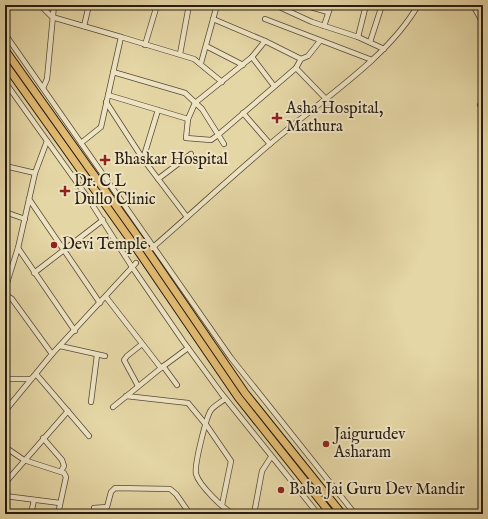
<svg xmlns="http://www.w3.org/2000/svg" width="488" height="519" font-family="'IM FELL English',serif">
<rect width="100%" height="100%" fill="#e5d6a5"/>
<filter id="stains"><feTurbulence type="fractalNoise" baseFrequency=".005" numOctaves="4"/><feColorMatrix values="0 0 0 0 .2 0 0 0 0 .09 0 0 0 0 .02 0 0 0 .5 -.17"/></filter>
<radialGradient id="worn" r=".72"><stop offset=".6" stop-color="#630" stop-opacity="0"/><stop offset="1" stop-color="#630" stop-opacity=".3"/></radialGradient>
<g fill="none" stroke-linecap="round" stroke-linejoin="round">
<g stroke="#564a37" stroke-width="6">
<g id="minor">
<polyline points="40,5 52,17 121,37"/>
<polyline points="275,5 312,22 358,37 384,49"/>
<polyline points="304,5 328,12"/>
<polyline points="473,5 483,23"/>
<polyline points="213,19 265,41"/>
<polyline points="265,19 372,60"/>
<polyline points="84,26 89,5"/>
<polyline points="324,26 331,5"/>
<polyline points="5,34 231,358 355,514"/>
<polyline points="358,37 366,5"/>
<polyline points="370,42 382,5"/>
<polyline points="145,45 157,5"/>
<polyline points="206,46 243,65"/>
<polyline points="180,54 189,5"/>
<polyline points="252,57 265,41 301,59"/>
<polyline points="201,63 217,5"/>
<polyline points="296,68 325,98"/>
<polyline points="113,72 185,93 202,109 224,144"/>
<polyline points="5,82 88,198 132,267 183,341 221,393 318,514"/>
<polyline points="274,86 252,57 195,103 188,119 186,138 211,140 218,135 296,68 301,59 308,56 320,41"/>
<polyline points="43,88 47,79 54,5"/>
<polyline points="108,95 188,119"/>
<polyline points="106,102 143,159 187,217"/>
<polyline points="480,105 483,103"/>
<polyline points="243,113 270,144"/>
<polyline points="81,143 101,127 121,37 194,59 222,82"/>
<polyline points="143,159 158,110"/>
<polyline points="5,166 35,173"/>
<polyline points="5,174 7,166"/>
<polyline points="158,179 191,154"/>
<polyline points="29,199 100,303"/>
<polyline points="5,212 25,219"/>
<polyline points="18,248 75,331"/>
<path d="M152 248C196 210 238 170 282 134 326 97 390 55 418 5"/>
<polyline points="34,273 103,220"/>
<polyline points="5,289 18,248 35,173 47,141"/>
<polyline points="5,294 12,299 52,354"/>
<polyline points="106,297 161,368"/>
<polyline points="60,346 105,356"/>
<polyline points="163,366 177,385"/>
<polyline points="36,374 89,436"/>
<polyline points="5,379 31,379"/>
<polyline points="138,386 124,360 127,356 142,344"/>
<polyline points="126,396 188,403 207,426 231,461 222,505"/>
<path d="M225 399C221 402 214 406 211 410 206 417 194 466 196 474 199 485 224 510 234 514"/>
<polyline points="91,402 97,355"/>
<polyline points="113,407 161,368 188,348"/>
<polyline points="5,411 52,354 136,263"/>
<polyline points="43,438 62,460 64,466 61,471"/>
<polyline points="5,447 24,460 64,473 66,477 58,514"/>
<polyline points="5,483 68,411"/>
<polyline points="5,496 60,503"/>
<polyline points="94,508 107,507 111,492 115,488 170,489 176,494 190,514"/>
<polyline points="31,514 34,500"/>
<polyline points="254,514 262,471 271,457"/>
</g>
</g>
<g stroke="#271c12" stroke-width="9">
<g id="highway">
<polyline points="5,50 141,241 245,393 342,514"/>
<polyline points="5,64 132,242 238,397 331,514"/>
</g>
</g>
<use href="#minor" stroke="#eee4c4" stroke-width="4.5"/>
<use href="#highway" stroke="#e2bb72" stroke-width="7"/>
</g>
<g fill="#8f2418" stroke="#eee4c4" stroke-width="1.5">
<path d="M275 112h4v4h4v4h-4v4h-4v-4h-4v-4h4z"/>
<path d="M103 154h4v4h4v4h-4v4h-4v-4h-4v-4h4z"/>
<path d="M63 185h4v4h4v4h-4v4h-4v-4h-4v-4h4z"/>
<circle cx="54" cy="245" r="4"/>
<circle cx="326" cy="444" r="4"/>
<circle cx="281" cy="490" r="4"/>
</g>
<g text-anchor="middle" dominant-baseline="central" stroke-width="4" stroke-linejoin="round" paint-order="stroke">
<g font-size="16" fill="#271c12" stroke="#eee4c4" text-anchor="start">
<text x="286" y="109">Asha Hospital,<tspan x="286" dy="18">Mathura</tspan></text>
<text x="114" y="160">Bhaskar Hospital</text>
<text x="74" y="182">Dr. C L<tspan x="74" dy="18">Dullo Clinic</tspan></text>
<text x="62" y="245">Devi Temple</text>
<text x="334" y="435">Jaigurudev<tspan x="334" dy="18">Asharam</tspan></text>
<text x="289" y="490">Baba Jai Guru Dev Mandir</text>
</g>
</g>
<rect width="488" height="519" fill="none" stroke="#e5d6a5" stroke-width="20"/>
<rect x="6" y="6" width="476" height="507" fill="none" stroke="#271c12" stroke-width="2"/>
<rect x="10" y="10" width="468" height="499" fill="none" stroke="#271c12"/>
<rect width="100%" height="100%" filter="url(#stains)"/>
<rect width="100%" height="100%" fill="url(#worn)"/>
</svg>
